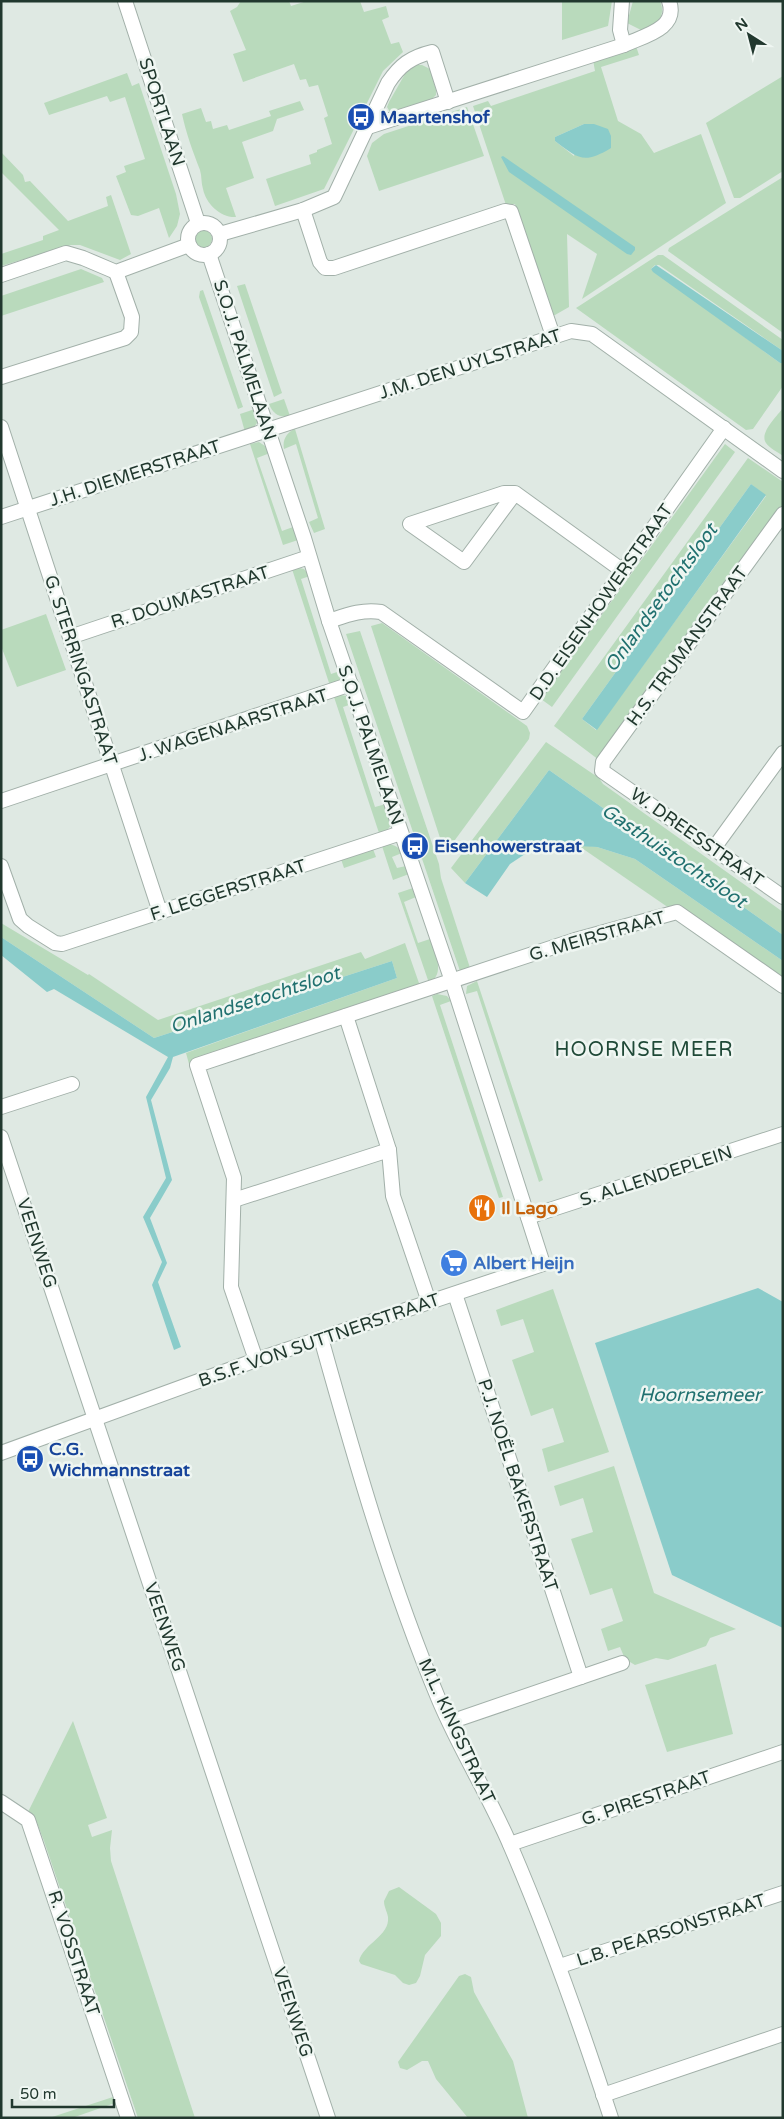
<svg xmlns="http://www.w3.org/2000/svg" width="784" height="2119" font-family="'Varela Round',sans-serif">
<rect width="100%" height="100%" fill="#dfe9e3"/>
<g fill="#b9dabc" fill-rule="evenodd">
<polygon points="241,1 289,1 291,6 307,1 360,1 364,12 386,6 389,17 382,20 391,44 399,42 403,52 383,71 324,189 275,206 266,179 311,164 309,155 317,152 317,150 332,144 324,118 328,116 318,85 309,87 306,79 300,80 294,64 243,82 233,54 246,50 230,11 237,7"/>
<polygon points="562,1 612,1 608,26 562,40"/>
<path d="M633 1H660C667 17 655 27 641 30L627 23Z"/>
<path d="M636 46 639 55 601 67 618 121 641 134 654 153 701 134 726 203 582 299 597 254 567 234 569 307 555 315H552L515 204 506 205 473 106 488 101 491 106 595 71 593 60ZM584 124 574 156 555 141V137Z"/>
<polygon points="416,65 422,65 430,69 436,90 436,95 432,99 390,112 387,107 389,102 405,74"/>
<polygon points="127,73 132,86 139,83 176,194 180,214 177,226 169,238 159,208 138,216 131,215 116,176 126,172 124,166 145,159 125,97 110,102 107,96 49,115 44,103"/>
<polygon points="783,76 783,171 740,198 734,198 706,123"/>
<path d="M300 101 304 110 277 119 273 131 242 142 254 178 226 188 236 217C221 218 206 204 203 189 201 183 202 177 200 170 193 152 186 133 182 114L201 108 206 122 211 121 213 129 227 125 229 130 271 116 269 111Z"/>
<polygon points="467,107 484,156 379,191 367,156 372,143 384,134"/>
<polygon points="1,152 23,175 25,182 30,181 68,221 108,206 106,197 111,195 131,254 120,260 80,245 71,245 1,266 1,254 43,240 43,236 59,230 1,172"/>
<polygon points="783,177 783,333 668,251 669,248"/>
<circle cx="203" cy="239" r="9"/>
<polygon points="658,255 663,255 783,340 783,351 659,265 655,265 651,269 780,363 783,363 783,386 753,429 746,430 576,308"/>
<polygon points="81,269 102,278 104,282 1,316 1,296"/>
<polygon points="245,284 282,393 274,397 237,286"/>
<polygon points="203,290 243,407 238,409 199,297 200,291"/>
<path d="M284 399 290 416C279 418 273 414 269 404Z"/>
<path d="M783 408V456C778 452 769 448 766 443 759 433 777 416 783 408Z"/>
<path d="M255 409C260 422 258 426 245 432L240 414Z"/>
<path d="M295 429 325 529 314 533 309 522 318 518 296 444 284 449C282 440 287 432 295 429Z"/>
<polygon points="259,442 268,448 270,453 257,458 282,531 293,527 298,540 283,545 250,444"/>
<polygon points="725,444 735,452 552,707 541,699"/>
<path d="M748 458 783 482V506L599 760 554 726ZM751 484 766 496 596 730 582 719Z"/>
<polygon points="300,568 304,569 310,576 301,579 331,674 343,670 341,680 330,686 292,569"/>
<polygon points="46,614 66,670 17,687 1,646 1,630"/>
<polygon points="382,623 527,726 530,733 529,739 452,844 448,847 443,847 371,626"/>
<polygon points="360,631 439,864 441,878 471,971 461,974 346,634"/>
<polygon points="341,695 347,696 352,704 343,707 375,807 386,804 391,825 386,832 380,836 334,697"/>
<polygon points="546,742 599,778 603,784 783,912 783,935 549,770 465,883 451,868"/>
<path d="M388 844C395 845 399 847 402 853L392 857 397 868 406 866 409 874 393 880 382 846Z"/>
<polygon points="576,844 597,847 635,859 783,961 783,980 669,908"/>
<polygon points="373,849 376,857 344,868 341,859"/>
<path d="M413 888 416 897 404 902 418 943 430 939C435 953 446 974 429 983L398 893Z"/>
<polygon points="1,923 88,975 89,974 158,1020 361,952 365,959 405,943 420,986 189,1064 186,1053 397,978 392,961 154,1038 1,937"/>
<polygon points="477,981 543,1180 539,1182 477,991 466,994 467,986"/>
<polygon points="437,994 447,996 451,1001 440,1005 503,1197 499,1198 432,996"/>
<polygon points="553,1289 609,1452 548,1472 542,1449 564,1442 553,1408 531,1416 512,1360 534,1352 523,1319 501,1326 496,1310"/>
<polygon points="614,1466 654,1593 736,1629 710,1638 706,1646 668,1660 656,1658 635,1665 625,1659 620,1647 608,1651 601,1629 623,1621 612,1588 590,1595 571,1539 593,1532 583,1498 560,1506 554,1486"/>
<polygon points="716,1664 733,1734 667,1752 645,1685"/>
<polygon points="73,1721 107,1818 88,1825 92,1837 112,1830 110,1848 111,1861 195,2118 138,2118 44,1841 34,1815 28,1812"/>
<path d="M399 1887 436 1914 441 1923V1936L425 1955 420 1976 416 1983 409 1985 403 1983 395 1975 361 1964 359 1961C363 1944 390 1936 388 1917 387 1911 384 1907 384 1901L389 1891Z"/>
<polygon points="465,1974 471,1977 474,1992 480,2003 513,2061 528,2118 468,2118 436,2079 428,2061 422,2061 407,2070 400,2068 398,2062 459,1976"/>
<polygon points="113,2097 115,2103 72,2118 49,2118"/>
</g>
<g fill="#8accca">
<path d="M584 124H594L608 129 611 136V148C583 165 578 158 555 141V137Z"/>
<polygon points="503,156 635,247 635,250 631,255 627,254 509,172 501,157"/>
<polygon points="656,265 783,351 783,363 780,363 653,272 651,269"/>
<polygon points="751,484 766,495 597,730 582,719"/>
<polygon points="549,770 783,935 783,961 635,859 597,847 559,845 540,848 525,854 510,864 487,897 465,883"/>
<polygon points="1,937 154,1038 392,961 397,978 173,1057 170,1068 151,1100 172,1180 150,1218 167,1263 158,1282 181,1347 174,1350 152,1285 162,1262 143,1217 166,1178 146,1097 168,1057 54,989 47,992 1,955"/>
<polygon points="758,1288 783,1302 783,1628 672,1575 595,1343"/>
</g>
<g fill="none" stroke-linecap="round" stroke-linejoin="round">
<g stroke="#a2b0a9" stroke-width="16">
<g id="minor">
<polyline points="125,1 198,223"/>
<polyline points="622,1 620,30 624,45"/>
<path d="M368 127 624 45C643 36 679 29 669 1"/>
<polyline points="303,210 320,262 325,268 334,268 505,211 511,212 553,336"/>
<circle cx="204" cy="239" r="16"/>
<path d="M220 234 303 210 334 197 388 83C400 65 411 57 432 52L448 102"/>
<polyline points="1,275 66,253 83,258 116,272 189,245"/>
<polyline points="1,377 125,338 131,332 132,317 116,272"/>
<polyline points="1,427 160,912"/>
<polyline points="515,493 464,562 410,524 504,493 515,493 623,571"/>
<polyline points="783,514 603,762 602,771 783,897"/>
<polyline points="1,517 571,331 592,334 783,471"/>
<path d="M329 621C347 615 362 609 381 612L523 712 724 428"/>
<polyline points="70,637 309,557"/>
<polyline points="1,801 351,684"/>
<polyline points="714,848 783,753"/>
<polyline points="1,866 20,919 28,926 55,943 62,944 401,833"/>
<polyline points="346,1016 389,1150 393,1196 429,1302"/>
<polyline points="1,1107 72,1084"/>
<polyline points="1,1137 328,2118"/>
<polyline points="234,1200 389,1150"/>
<polyline points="528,1217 783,1134"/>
<polyline points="455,1294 581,1677"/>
<path d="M321 1338C355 1460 390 1583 439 1700 460 1750 490 1797 511 1847 549 1935 581 2026 611 2118"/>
<polyline points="256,1360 231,1287 234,1178 197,1065 575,940 677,912 783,986"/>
<polyline points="1,1453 256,1360 543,1264 452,981 329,621 304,538 209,254"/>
<polyline points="450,1722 622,1663"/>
<polyline points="1,1802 28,1820 128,2118"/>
<polyline points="510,1844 783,1752"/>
<polyline points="560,1966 783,1893"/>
<polyline points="603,2095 783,2034"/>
</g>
</g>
<use href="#minor" stroke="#fff" stroke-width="14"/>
</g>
<defs>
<g id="bus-disc" transform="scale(1.4375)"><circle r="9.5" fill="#1a4fb4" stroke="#eff6f2"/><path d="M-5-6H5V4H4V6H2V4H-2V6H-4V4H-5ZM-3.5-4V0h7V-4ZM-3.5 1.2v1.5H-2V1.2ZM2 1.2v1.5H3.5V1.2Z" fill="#fff"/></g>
<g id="restaurant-disc" transform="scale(1.4375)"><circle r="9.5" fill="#e8710a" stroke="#eff6f2"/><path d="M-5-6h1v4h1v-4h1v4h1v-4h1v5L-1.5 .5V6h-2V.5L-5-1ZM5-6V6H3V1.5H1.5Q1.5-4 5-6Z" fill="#fff"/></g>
<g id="supermarket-disc" transform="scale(1.4375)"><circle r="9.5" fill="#3f7fe0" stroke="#eff6f2"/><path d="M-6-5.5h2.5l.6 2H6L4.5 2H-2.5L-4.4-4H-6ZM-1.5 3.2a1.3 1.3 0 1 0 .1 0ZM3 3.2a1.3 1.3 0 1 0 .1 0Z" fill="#fff"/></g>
</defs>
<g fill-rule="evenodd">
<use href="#bus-disc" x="361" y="117"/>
<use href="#bus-disc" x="415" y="846"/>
<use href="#restaurant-disc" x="482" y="1208"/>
<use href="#supermarket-disc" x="454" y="1263"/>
<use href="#bus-disc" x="30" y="1459"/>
</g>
<g text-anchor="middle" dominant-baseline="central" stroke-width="5" stroke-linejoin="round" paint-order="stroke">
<g font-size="18" fill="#21382e" stroke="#eff6f2">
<text transform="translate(162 112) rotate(72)">SPORTLAAN</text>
<text transform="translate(245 360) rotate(72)">S.O.J. PALMELAAN</text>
<text transform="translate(470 364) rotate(-18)">J.M. DEN UYLSTRAAT</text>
<text transform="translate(135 473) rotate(-18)">J.H. DIEMERSTRAAT</text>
<text transform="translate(190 597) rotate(-18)">R. DOUMASTRAAT</text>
<text transform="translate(601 602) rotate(-55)">D.D. EISENHOWERSTRAAT</text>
<text transform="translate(687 646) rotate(-54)">H.S. TRUMANSTRAAT</text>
<text transform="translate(81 670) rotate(72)">G. STERRINGASTRAAT</text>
<text transform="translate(233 725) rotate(-18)">J. WAGENAARSTRAAT</text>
<text transform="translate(371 745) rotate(71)">S.O.J. PALMELAAN</text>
<text transform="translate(697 837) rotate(35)">W. DREESSTRAAT</text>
<text transform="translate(228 890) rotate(-18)">F. LEGGERSTRAAT</text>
<text transform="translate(597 936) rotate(-16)">G. MEIRSTRAAT</text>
<text transform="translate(656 1176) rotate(-18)">S. ALLENDEPLEIN</text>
<text transform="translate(37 1243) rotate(72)">VEENWEG</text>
<text transform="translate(319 1340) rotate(-19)">B.S.F. VON SUTTNERSTRAAT</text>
<text transform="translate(518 1485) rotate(72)">P.J. NOËL BAKERSTRAAT</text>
<text transform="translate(165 1627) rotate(71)">VEENWEG</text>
<text transform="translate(457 1731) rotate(65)">M.L. KINGSTRAAT</text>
<text transform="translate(646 1798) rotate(-19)">G. PIRESTRAAT</text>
<text transform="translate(671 1930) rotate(-18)">L.B. PEARSONSTRAAT</text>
<text transform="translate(74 1953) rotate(72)">R. VOSSTRAAT</text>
<text transform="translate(293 2012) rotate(72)">VEENWEG</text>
</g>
<g font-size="18" font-weight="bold" fill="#164399" stroke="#eff6f2" text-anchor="start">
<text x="380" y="117">Maartenshof</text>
<text x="434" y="846">Eisenhowerstraat</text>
<text x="49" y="1449">C.G.<tspan x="49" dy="21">Wichmannstraat</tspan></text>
</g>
<g font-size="18" font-weight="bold" fill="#c56008" stroke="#eff6f2" text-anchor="start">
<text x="501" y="1208">Il Lago</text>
</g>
<g font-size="18" font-weight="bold" fill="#366cbe" stroke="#eff6f2" text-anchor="start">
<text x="473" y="1263">Albert Heijn</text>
</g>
<g font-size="19" font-style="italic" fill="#20706f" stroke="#eff6f2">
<text transform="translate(661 598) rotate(-54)">Onlandsetochtsloot</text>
<text transform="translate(674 856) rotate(34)">Gasthuistochtsloot</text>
<text transform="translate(255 1000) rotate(-18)">Onlandsetochtsloot</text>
<text x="700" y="1395">Hoornsemeer</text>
</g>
<g font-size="20" letter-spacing="1" fill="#1f4937" stroke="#eff6f2">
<text x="644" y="1050">HOORNSE MEER</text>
</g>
</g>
<rect width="784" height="2119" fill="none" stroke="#21382e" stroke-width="5"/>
<g transform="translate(749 35) rotate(324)" stroke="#eff6f2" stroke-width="4" paint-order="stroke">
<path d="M0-4L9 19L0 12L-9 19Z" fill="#21382e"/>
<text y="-8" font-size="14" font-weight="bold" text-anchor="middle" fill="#21382e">N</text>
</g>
<path d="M12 2099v8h102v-8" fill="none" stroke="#21382e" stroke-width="2.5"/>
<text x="20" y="2099" font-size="15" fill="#21382e" stroke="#eff6f2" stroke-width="4" paint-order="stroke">50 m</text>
</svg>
